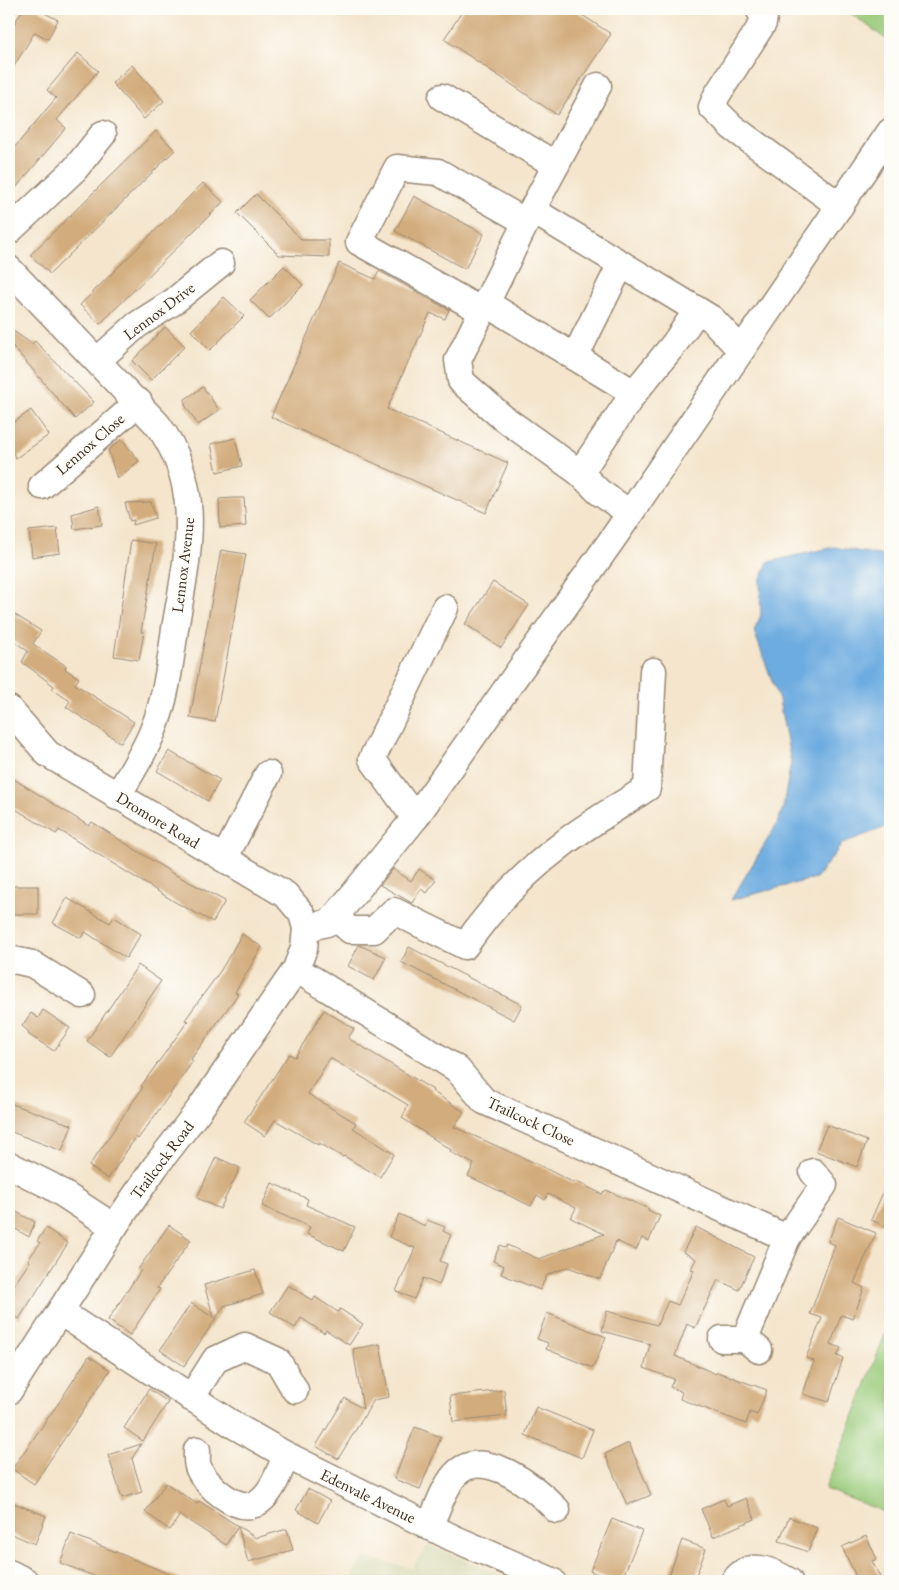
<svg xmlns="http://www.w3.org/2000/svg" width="899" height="1590" font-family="'EB Garamond',serif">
<rect width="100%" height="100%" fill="#fdfcf7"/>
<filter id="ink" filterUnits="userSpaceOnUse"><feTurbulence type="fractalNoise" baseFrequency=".02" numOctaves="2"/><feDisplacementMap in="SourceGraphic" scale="10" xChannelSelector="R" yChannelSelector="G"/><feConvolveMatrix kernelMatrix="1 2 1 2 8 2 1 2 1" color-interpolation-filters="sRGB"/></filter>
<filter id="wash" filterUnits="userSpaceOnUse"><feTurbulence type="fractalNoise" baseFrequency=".0096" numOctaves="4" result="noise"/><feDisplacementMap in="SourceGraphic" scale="20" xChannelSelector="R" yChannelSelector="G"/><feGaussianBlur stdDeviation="1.12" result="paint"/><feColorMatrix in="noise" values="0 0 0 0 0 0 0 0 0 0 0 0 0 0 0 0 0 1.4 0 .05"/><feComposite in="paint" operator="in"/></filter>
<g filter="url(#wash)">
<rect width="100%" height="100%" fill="#f4e5cc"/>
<polygon fill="#dcdebc" points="428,1545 516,1581 350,1581 363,1558 412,1568"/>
<g fill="#9acb7a" stroke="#6a7a4c">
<polygon points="845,9 890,9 890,42"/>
<polygon points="890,1322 890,1514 825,1489"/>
</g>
<polygon fill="#6dace0" stroke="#546b7f" points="834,547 890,557 890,822 886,827 843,843 816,878 731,900 777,824 783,808 791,762 779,700 754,631 761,615 760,581 768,562"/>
<g id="blocks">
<g fill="#d2ac7b">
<polygon points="23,9 37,9 58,20 48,39 35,32 9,74 9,23 13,26"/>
<polygon points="464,9 573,9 611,34 557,115 444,39"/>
<polygon points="78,53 98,71 57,120 66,128 9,196 9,154 56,98 47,90"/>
<polygon points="132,65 164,101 144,119 112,83"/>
<polygon points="156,131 175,150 50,274 30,255"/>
<polygon points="203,183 223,202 100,324 80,305"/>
<polygon points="256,194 302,240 329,240 329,257 279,255 237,213"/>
<polygon points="414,196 484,234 465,269 395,231"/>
<polygon points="339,263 375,279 379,271 449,310 445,319 430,313 387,409 508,463 486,513 271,417"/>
<polygon points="284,266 303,285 269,319 250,300"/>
<polygon points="224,297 244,316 210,350 191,331"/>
<polygon points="165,327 185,346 151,380 132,361"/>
<polygon points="9,328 32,344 35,341 94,402 75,419 9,342"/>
<polygon points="203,387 219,410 198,425 185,405 185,399"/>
<polygon points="31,410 49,435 16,458 9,447 9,426"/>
<polygon points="235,438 242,466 217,472 211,444"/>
<polygon points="122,439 139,461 117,479 108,450"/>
<polygon points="233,498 244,498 246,526 220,528 219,499"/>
<polygon points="151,502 156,518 133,525 134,520 130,521 125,503"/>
<polygon points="99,506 102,525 74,529 72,514"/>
<polygon points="57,528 60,553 32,557 29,531"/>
<polygon points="131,540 156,544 141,632 144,632 139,660 114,656"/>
<polygon points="221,550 246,554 215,722 190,718"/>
<polygon points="493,582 529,605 501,648 465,624"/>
<polygon points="9,611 41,631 33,644 66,666 65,669 79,678 75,684 134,722 121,743 66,707 70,701 52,689 54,686 22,662 28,651 9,638"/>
<polygon points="169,751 220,780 208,801 157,771"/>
<polygon points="9,776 89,826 92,822 172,873 225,901 213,922 175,902 59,830 56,834 9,805"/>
<polygon points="393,869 411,881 419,869 436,880 427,893 421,889 412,903 380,885"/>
<rect x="9" y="886" width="29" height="28"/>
<polygon points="67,898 110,923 114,917 141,934 126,958 85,932 81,938 53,923"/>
<polygon points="242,934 262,947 235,992 238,994 191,1059 193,1061 154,1117 138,1139 136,1137 108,1179 89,1166 143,1087 141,1086 188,1021 185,1020 221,970"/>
<polygon points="359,945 386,957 374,980 348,966"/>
<polygon points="409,947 522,1005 514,1020 401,962"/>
<polygon points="138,965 161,981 110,1057 87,1041"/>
<polygon points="43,1010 70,1028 54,1051 28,1034 29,1032 22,1026 31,1013 38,1018"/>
<polygon points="324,1010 354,1029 348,1038 433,1090 432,1091 464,1112 454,1127 535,1163 574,1183 575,1181 602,1194 606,1190 649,1209 648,1210 660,1216 649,1241 642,1238 636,1250 616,1241 600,1279 568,1267 547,1275 540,1290 501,1274 504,1266 493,1261 500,1245 506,1248 507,1245 539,1259 604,1234 571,1218 576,1208 548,1194 545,1200 537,1195 531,1206 468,1176 474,1164 450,1152 451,1150 402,1118 408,1105 330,1058 308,1094 356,1123 353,1128 394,1154 380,1177 344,1156 343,1157 319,1143 318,1145 275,1120 265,1136 244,1122 289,1054 295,1057"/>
<polygon points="9,1103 72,1125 62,1151 9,1131"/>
<polygon points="827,1125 867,1141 857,1167 816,1151"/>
<polygon points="216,1157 240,1168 220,1209 197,1198"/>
<polygon points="890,1176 890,1228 871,1220"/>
<polygon points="272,1183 308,1199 306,1205 355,1227 344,1251 307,1234 310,1227 262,1206"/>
<polygon points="9,1208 35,1222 29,1237 9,1225"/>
<polygon points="399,1214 425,1226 427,1220 445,1227 443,1231 451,1235 440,1261 447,1264 439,1285 423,1278 414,1299 396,1291 415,1248 389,1237"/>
<polygon points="838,1217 876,1233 854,1283 864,1288 853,1319 841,1315 831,1344 841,1348 837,1356 843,1358 829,1402 803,1394 814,1361 806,1358 822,1318 810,1314 835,1245 828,1242"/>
<polygon points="169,1225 191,1240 157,1288 160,1289 130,1335 108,1320 141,1270 139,1268"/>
<polygon points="696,1227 754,1257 739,1290 718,1280 695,1328 687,1324 675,1356 716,1374 717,1372 767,1390 757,1415 750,1412 746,1424 680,1399 682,1392 670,1387 674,1379 644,1368 650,1344 602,1331 607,1311 657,1325 668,1301 678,1305 694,1270 691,1269 696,1259 683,1252"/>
<polygon points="46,1228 68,1243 19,1319 9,1312 9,1293 30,1261 28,1260 40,1243 37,1241"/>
<polygon points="255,1270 263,1294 224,1306 184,1366 160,1350 191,1303 214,1318 204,1285"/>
<polygon points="288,1285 313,1301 315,1297 338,1312 340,1309 363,1324 349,1345 326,1330 324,1333 301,1318 295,1328 270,1312"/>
<polygon points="547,1313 606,1337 593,1368 546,1349 548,1343 537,1339"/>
<polygon points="380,1344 389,1397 374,1400 338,1459 316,1446 345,1398 363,1409 353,1349"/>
<polygon points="89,1356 110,1370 34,1484 12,1469 60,1401"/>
<polygon points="149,1389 168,1402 143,1441 124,1428"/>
<polygon points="504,1390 507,1416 453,1422 450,1396"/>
<polygon points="536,1407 593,1430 582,1458 525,1435"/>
<polygon points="415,1427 441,1437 420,1489 394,1479"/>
<polygon points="629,1443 651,1495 627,1505 605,1454"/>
<polygon points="141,1444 132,1459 142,1492 122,1498 108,1455"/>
<polygon points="166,1483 197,1504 199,1501 238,1526 226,1545 180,1515 170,1530 145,1512"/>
<polygon points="308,1489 330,1501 318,1523 296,1510"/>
<polygon points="746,1498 755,1519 713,1537 701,1509 724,1499 727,1506"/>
<polygon points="9,1501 46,1516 35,1544 9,1533"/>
<polygon points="789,1517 817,1528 808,1552 779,1541"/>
<polygon points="612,1519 642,1531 621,1581 615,1581 590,1571"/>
<polygon points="238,1526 256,1538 287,1529 293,1550 248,1562"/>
<polygon points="71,1534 116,1552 186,1581 107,1581 60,1563"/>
<polygon points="866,1536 877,1559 872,1561 882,1581 858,1581 842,1547"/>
<polygon points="682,1540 706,1549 694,1581 667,1581"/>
</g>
</g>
</g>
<g filter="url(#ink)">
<use href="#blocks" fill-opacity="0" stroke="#988875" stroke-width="1"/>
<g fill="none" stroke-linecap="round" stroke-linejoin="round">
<g stroke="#988875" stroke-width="29">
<g id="minor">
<polyline points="759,9 764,17 763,23 717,95 712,107 732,127 840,206"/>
<polyline points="442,97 556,165"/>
<polyline points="532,210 598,86"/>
<polyline points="9,231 75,169 103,134"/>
<path d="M9 269 157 424C206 488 187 557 175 629 170 663 166 701 152 733 143 755 129 776 117 797"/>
<polyline points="486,303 634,393"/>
<polyline points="482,311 359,242 397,168 438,172 526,222"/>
<polyline points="575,357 621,264"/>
<polyline points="98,360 137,325 173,302 221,263"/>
<polyline points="580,473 634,393 675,343 697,310"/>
<polyline points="42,486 139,402"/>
<polyline points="630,513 599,492 580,473 502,417 461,381 458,360 532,210 712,319 741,350"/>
<polyline points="9,709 48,754 286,895 302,914 306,928 304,948 296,969 199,1110 155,1167 114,1227 9,1391"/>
<polyline points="415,818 372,759 445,608"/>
<polyline points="224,859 268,774"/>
<path d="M335 917 350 930H374L394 911 465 946C491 908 527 871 564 843 590 823 620 806 647 788L653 671"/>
<polyline points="306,928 327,923 335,917 415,818 616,534 890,132"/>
<polyline points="9,959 32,964 82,995"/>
<polyline points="296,969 457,1069 484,1101 787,1238 824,1185 813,1172"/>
<polyline points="9,1165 51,1186 114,1227"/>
<polyline points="60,1312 237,1427 286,1455 453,1538 552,1581"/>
<polyline points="722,1339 745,1339"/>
<polyline points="759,1350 745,1339 787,1238"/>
<polyline points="191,1398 215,1360 245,1346 278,1361 295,1390"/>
<path d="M197 1450C197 1456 196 1464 199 1469 206 1485 236 1512 255 1504 272 1496 280 1470 286 1455"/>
<path d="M429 1527C437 1510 443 1489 455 1475 482 1444 537 1489 557 1510"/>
<polyline points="9,1573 25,1581"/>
<path d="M734 1581C750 1560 770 1570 789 1581"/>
</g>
</g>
<use href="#minor" stroke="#fff" stroke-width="26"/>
</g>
</g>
<g text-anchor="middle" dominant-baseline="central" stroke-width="4" stroke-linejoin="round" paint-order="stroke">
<g font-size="16" fill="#3b2a1e" stroke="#fdfcf7">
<text transform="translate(159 311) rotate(-37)">Lennox Drive</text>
<text transform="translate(90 444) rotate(-41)">Lennox Close</text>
<text transform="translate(183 565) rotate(-83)">Lennox Avenue</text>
<text transform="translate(158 820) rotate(31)">Dromore Road</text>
<text transform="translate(531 1121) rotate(25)">Trailcock Close</text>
<text transform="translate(162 1160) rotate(-53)">Trailcock Road</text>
<text transform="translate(368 1496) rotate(26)">Edenvale Avenue</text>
</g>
</g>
<rect width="899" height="1590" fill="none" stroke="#fdfcf7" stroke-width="30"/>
</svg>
